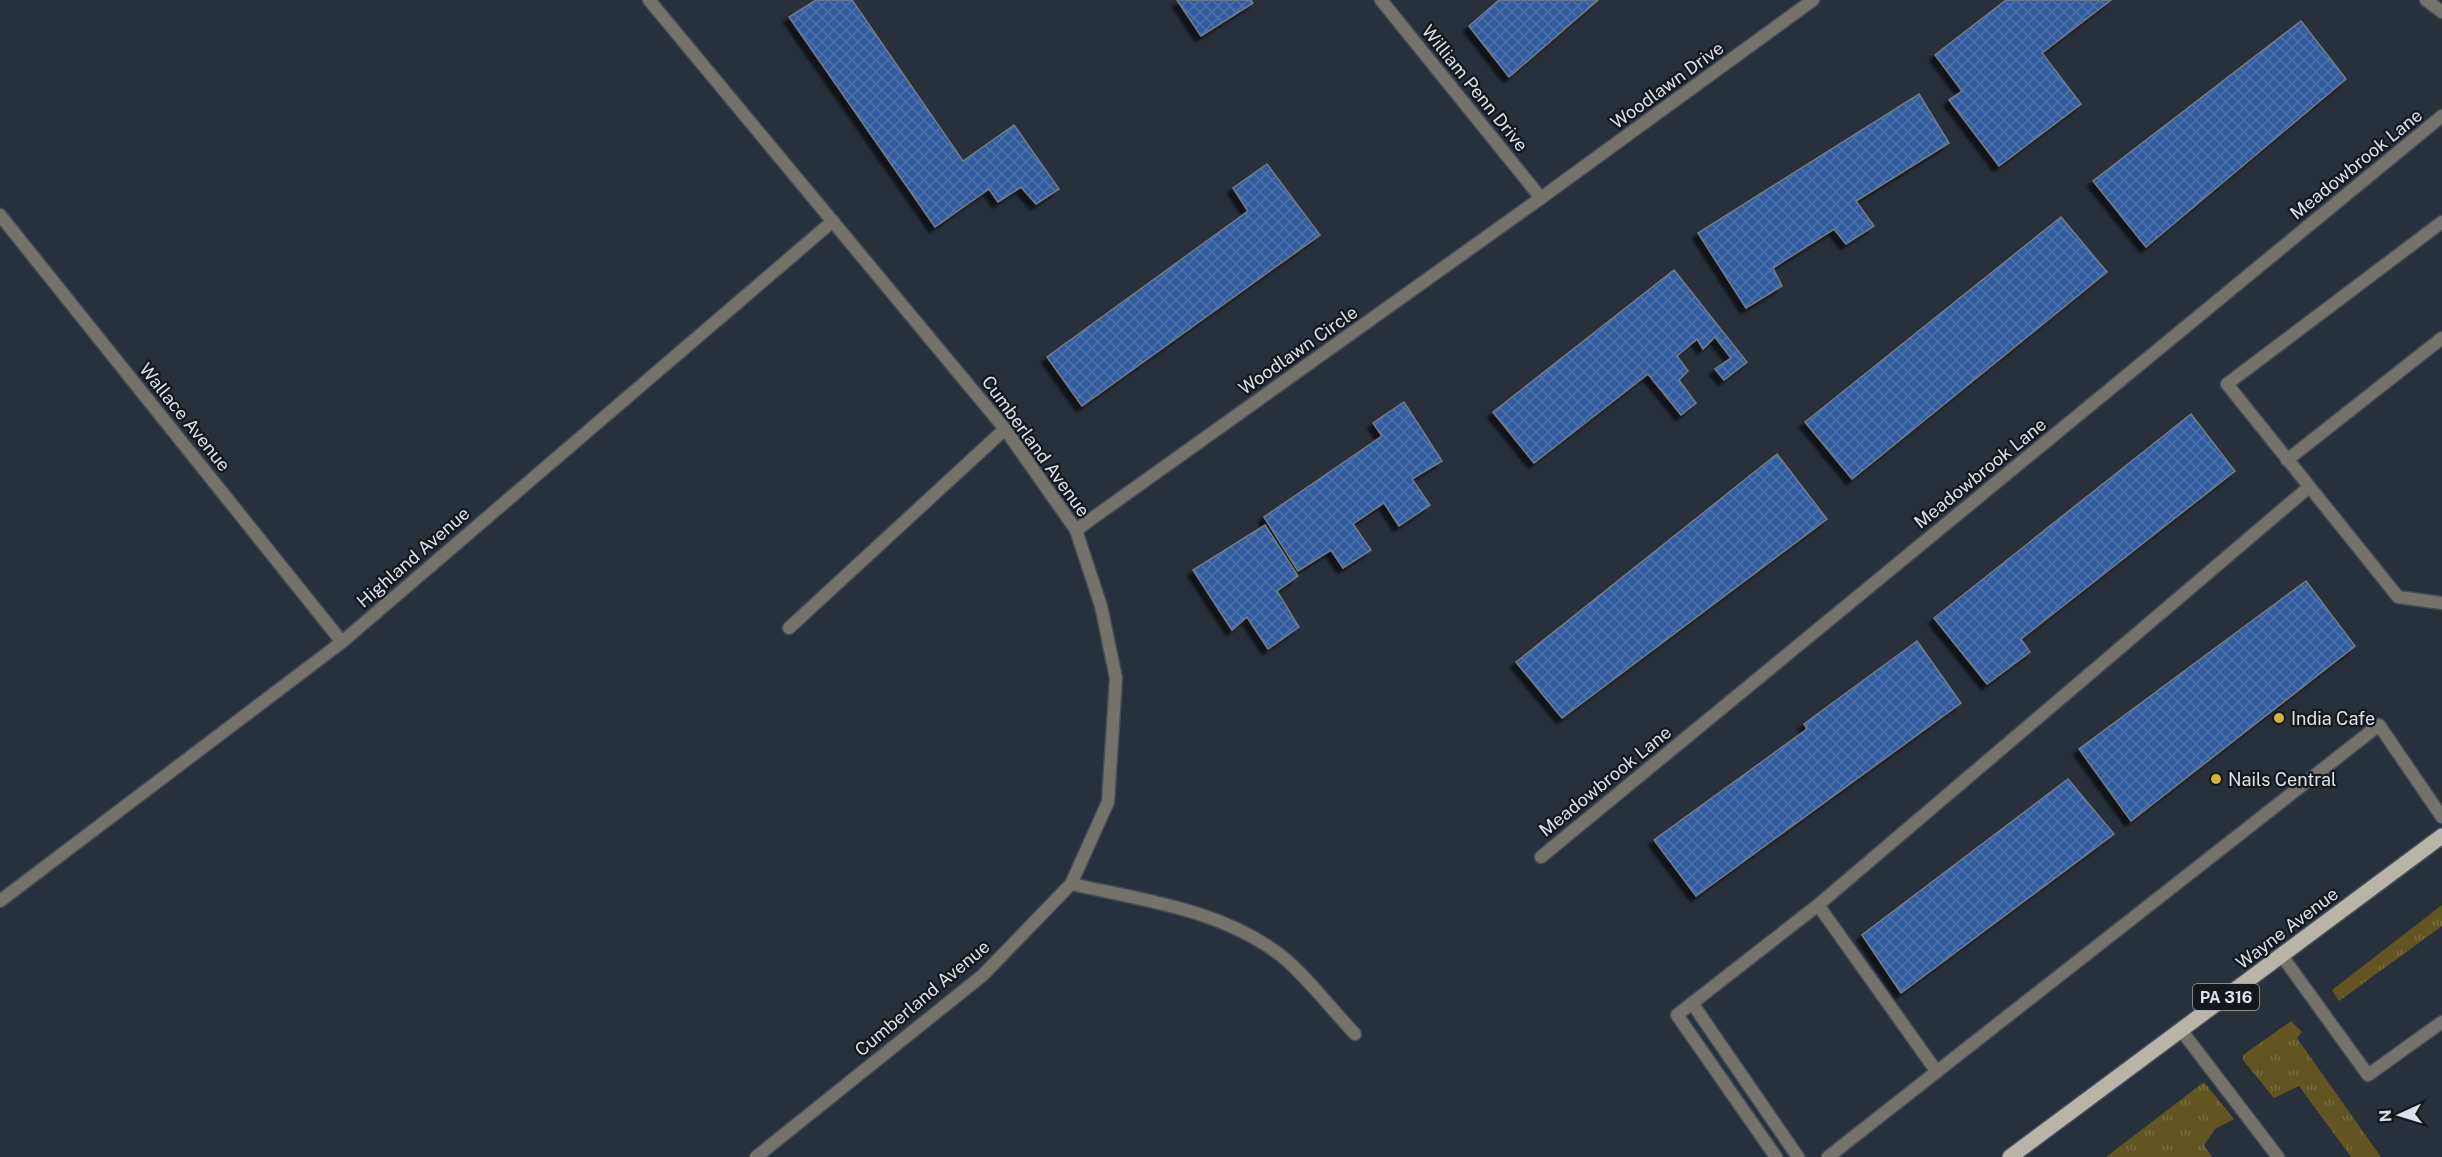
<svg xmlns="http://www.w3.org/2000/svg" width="2442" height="1157" font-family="'Public Sans',sans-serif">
<defs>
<pattern id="grass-tufts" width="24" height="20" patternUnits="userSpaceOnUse" patternTransform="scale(1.5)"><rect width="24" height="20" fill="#635522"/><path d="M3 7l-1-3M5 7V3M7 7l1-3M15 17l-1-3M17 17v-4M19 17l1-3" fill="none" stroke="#796d42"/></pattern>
<pattern id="building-cross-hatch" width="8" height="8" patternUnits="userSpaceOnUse" patternTransform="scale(1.5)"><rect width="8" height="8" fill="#325c9e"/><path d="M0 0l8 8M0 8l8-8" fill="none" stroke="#4f73ac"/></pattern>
<filter id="shadow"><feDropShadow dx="-5.5" dy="5.5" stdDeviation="1.5" flood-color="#0009"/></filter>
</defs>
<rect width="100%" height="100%" fill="#28303b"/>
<g fill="url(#grass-tufts)">
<polygon points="2442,905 2442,926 2339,1001 2332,990"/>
<polygon points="2291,1021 2302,1032 2297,1038 2381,1157 2351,1157 2299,1086 2274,1098 2243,1060 2243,1055"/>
<polygon points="2204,1082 2234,1119 2215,1129 2204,1145 2212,1157 2106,1157"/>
</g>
<g fill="url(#building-cross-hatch)" stroke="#737c89" stroke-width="1.5" filter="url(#shadow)">
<polygon points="816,0 852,0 963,161 1014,125 1059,189 1036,204 1021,187 998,202 989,189 935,227 789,17"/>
<polygon points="1177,0 1251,0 1253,3 1201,36"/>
<polygon points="1499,0 1598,0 1509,77 1469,26"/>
<polygon points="2006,0 2111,0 2042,53 2081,104 1999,166 1949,100 1962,91 1935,55"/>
<polygon points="2301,21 2346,79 2146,247 2093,181"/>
<polygon points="1919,94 1949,143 1856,201 1874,226 1846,244 1834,229 1773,268 1782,286 1746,308 1698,233"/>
<polygon points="1267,164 1320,235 1082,406 1047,357 1248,211 1233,188"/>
<polygon points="2061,217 2107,272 1852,479 1805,422"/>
<polygon points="1674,270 1747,362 1724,380 1715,369 1731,358 1715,337 1703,349 1697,339 1677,356 1688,371 1679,380 1696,403 1681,415 1648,374 1534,463 1493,412"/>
<polygon points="1404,402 1442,461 1412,479 1430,505 1399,526 1384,503 1353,524 1371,550 1343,568 1331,550 1298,571 1264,517 1382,436 1373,423"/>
<polygon points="2191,414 2235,471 2021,639 2030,652 1987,684 1934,618"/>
<polygon points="1777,454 1827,519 1562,718 1516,662"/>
<polygon points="1265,525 1298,576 1277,591 1299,627 1268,649 1247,617 1232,630 1193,570"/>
<polygon points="2306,581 2355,646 2131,821 2079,749"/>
<polygon points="1917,641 1961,703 1696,896 1654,840 1807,729 1804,724"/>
<polygon points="2068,779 2114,834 1901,993 1862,935"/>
</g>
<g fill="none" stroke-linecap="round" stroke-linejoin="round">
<g stroke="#454c57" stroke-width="15">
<g id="service">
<polyline points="2442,222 2227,384 2398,597 2442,603"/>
<polyline points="2287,460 2442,338"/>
<polyline points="789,628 1005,429"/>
<path d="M1071 884C1142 900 1219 909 1279 954 1303 972 1333 1011 1355 1034"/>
<polyline points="1818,905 1937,1072"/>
<polyline points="2282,956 2368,1075 2442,1022"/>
<polyline points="1692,1003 1798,1157"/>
<polyline points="2181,1030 2278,1157"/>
<polyline points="1776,1157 1677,1015 1818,905 2309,487"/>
<polyline points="1828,1157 2379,725 2442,817"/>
</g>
</g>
<g stroke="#454c57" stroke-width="15">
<g id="minor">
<polyline points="649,0 1005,429 1076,530 1101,606 1116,678 1108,802 1071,884 983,975 756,1157"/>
<polyline points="1381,0 1541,198"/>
<polyline points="2426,0 2442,12"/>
<polyline points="0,215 342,642"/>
<polyline points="1076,530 1541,198 1813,0"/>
<polyline points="1541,857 2442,116"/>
<polyline points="0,901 342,642 833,221"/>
</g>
</g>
<g stroke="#454c57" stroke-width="18">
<polyline id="primary" points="2010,1157 2442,836"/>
</g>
<use href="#service" stroke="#74726b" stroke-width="12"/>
<use href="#minor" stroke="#74726b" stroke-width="12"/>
<use href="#primary" stroke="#b8b4a7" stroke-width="15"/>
</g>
<g fill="#d6b534" stroke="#14171d" stroke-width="2">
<circle cx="2279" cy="718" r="6"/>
<circle cx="2216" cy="779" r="6"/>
</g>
<g text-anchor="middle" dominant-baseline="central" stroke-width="4.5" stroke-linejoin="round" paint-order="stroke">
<rect fill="#14171d" stroke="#a1a5ac" stroke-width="1.5" x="2193" y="984" width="66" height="26" rx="4.5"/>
<g font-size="16" font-weight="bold" fill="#dde2e9">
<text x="2226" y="997">PA 316</text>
</g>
<g font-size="18" fill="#dde2e9" stroke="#14171d">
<text transform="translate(1667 85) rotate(-36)">Woodlawn Drive</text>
<text transform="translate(1475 88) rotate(51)">William Penn Drive</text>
<text transform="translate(2356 164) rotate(-39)">Meadowbrook Lane</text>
<text transform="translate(1298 350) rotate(-35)">Woodlawn Circle</text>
<text transform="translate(185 417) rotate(51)">Wallace Avenue</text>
<text transform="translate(1036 446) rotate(54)">Cumberland Avenue</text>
<text transform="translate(1980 473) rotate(-39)">Meadowbrook Lane</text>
<text transform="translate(413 557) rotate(-41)">Highland Avenue</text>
<text transform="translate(1605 781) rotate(-39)">Meadowbrook Lane</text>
<text transform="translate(2287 928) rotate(-37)">Wayne Avenue</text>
<text transform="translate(922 998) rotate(-40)">Cumberland Avenue</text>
</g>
<g font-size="18" fill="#dde2e9" stroke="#14171d" text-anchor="start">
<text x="2291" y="718">India Cafe</text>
<text x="2228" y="779">Nails Central</text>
</g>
</g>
<g transform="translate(2400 1115) rotate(266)" stroke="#14171d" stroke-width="4.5" paint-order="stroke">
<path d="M0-4.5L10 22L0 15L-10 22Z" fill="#dde2e9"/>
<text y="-9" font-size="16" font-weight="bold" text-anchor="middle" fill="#dde2e9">N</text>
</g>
</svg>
